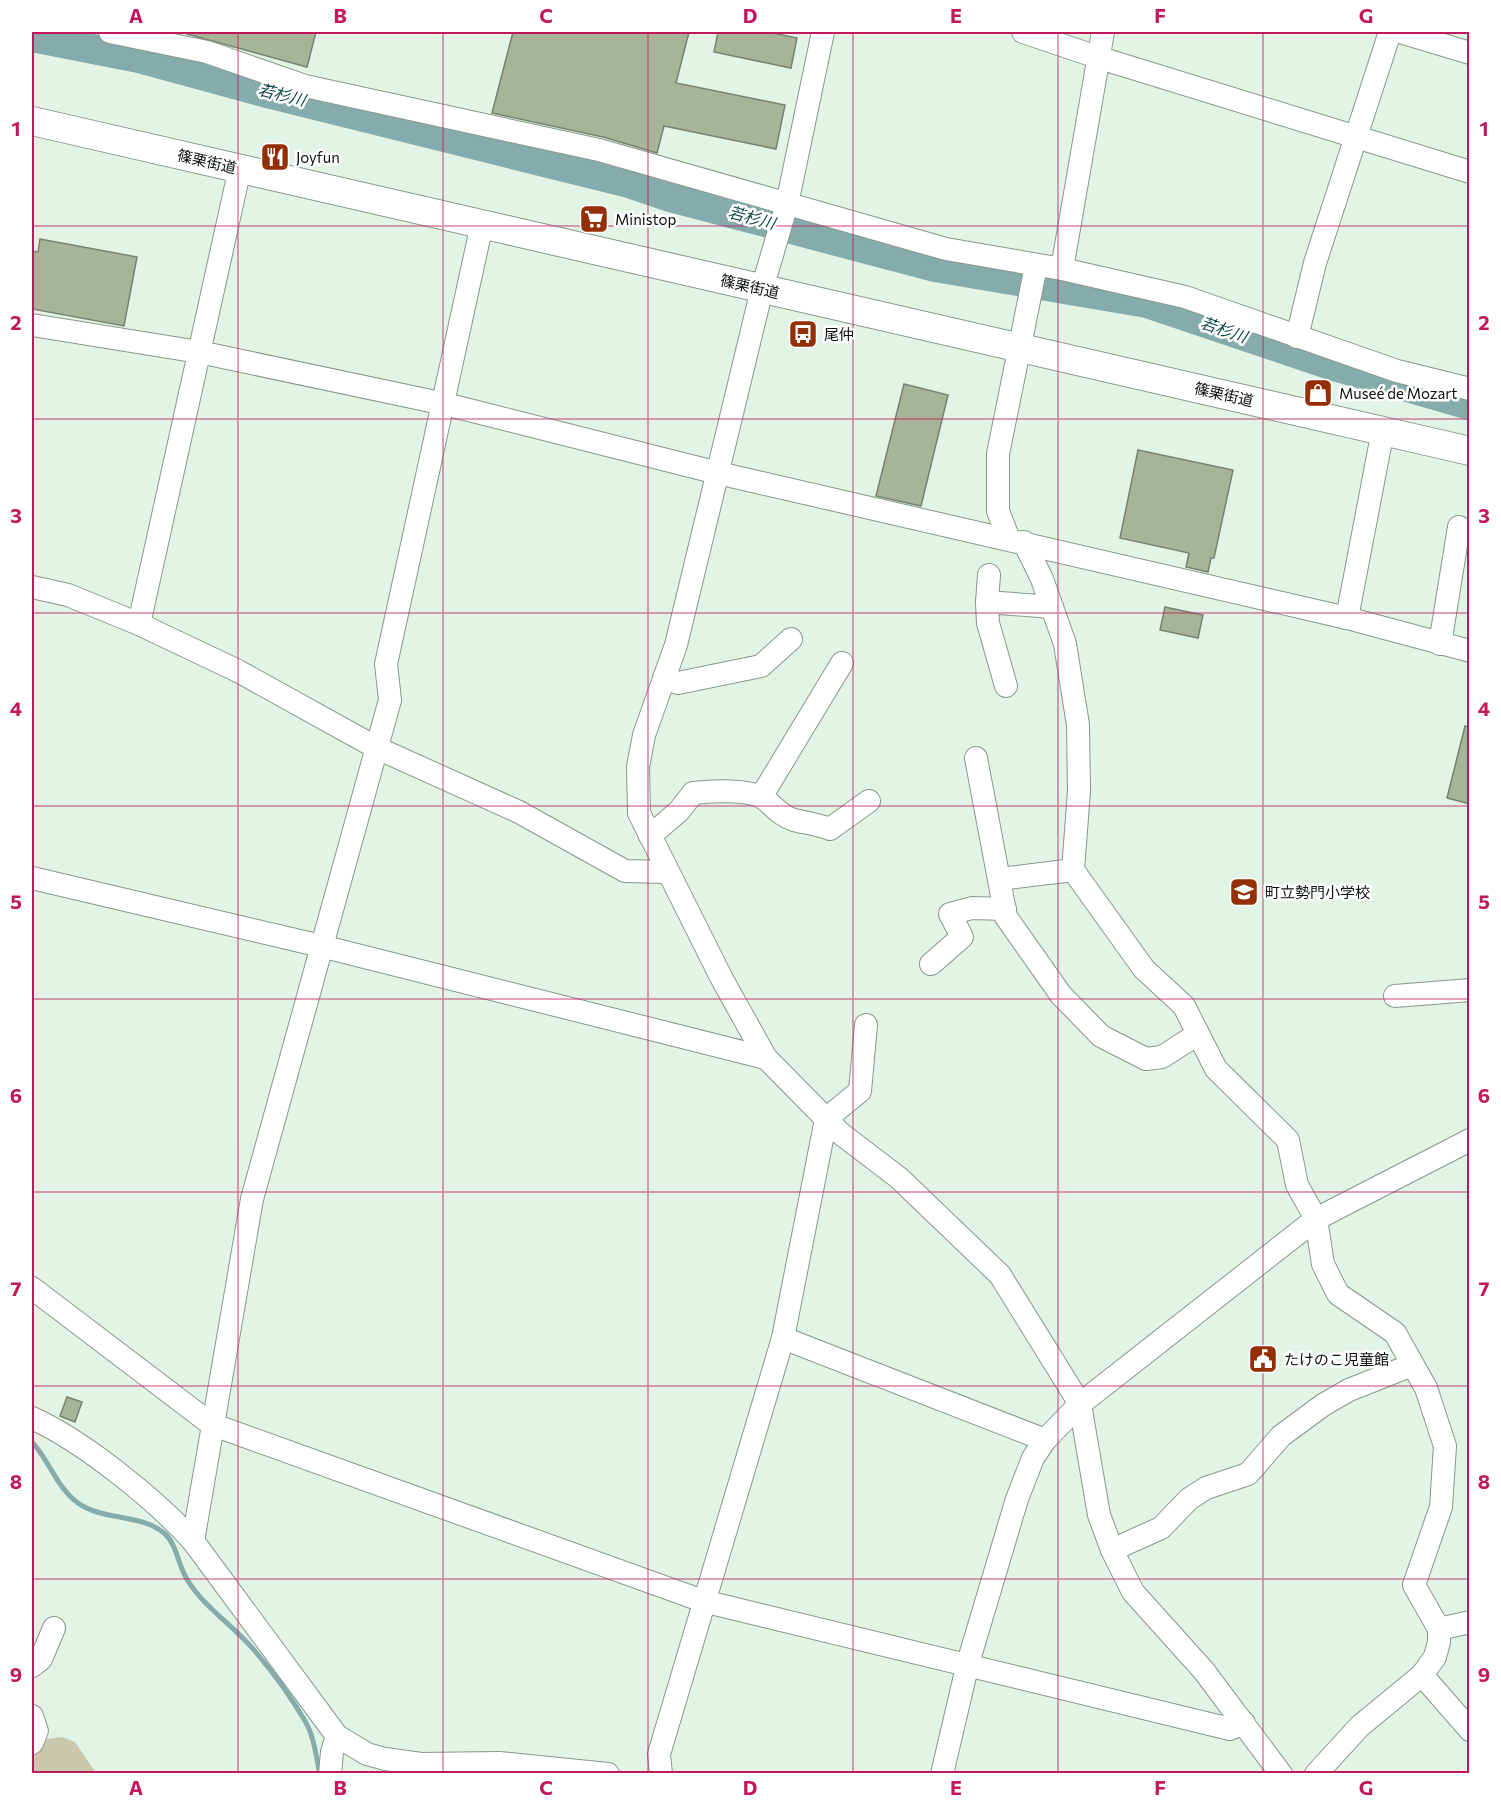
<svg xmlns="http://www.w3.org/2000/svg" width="1501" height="1805" font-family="Commissioner,'Noto Sans JP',sans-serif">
<rect width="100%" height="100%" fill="#e1f4e5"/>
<polygon fill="#c9c8ac" points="62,1737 75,1742 96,1773 32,1774 32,1741"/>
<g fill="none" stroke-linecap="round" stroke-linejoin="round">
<path stroke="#85abab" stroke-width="5" d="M32 1442C49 1460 57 1488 78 1503 103 1521 139 1513 164 1533 177 1544 178 1566 188 1581 205 1608 234 1626 254 1650 272 1671 291 1697 305 1721 314 1736 316 1756 320 1774"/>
<polyline stroke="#85abab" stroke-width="30" points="32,37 139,58 271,94 629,183 670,197 935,267 1147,303 1331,365 1470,405"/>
</g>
<g fill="#a6b498" stroke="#798270" stroke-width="1.5">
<polygon points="188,32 316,32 307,67 187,34"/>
<polygon points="513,32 689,32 676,83 785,105 776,149 664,126 657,153 603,137 492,113"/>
<polygon points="718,32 768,32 797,38 791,68 714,52"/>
<polygon points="40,239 137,257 124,326 32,309 32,251 38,252"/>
<polygon points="904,384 948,395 921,506 876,496"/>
<polygon points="1138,450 1233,470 1214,558 1211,558 1208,572 1186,567 1189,553 1120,538"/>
<polygon points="1165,607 1203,615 1198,638 1160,630"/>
<polygon points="1465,726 1470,727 1470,804 1447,798"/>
<polygon points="67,1397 82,1402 75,1422 60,1416"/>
</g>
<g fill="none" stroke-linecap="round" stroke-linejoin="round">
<g stroke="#87988b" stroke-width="24">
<g id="minor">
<polyline points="110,32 207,52 305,86 599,150 946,249 1062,269 1185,297 1397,371 1470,389"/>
<polyline points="823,32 787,204 762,289 676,645 644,735 638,767 639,813 722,979 766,1058 840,1133 899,1178 1000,1275 1080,1404 1099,1515 1112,1550 1133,1592 1204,1671 1281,1774"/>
<polyline points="1023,32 1100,58 1470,172"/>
<polyline points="1400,32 1470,53"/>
<polyline points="1062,269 1103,32"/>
<polyline points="32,325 199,352 445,404 718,473 1347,618 1470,651"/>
<polyline points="1297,337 1315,263 1390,32"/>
<polyline points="1008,537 998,511 998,454 1036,266"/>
<polyline points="1024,542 1042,579 1065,644 1078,725 1079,791 1073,870 1144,969 1184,1006 1216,1069 1288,1140 1297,1185 1316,1219 1323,1264 1338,1294 1395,1333 1426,1388 1445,1446 1441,1507 1414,1585 1439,1629 1439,1642 1435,1657 1422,1675 1360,1726 1316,1774"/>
<polyline points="32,587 68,595 139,624 238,671 377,748 519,812 625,871 667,872"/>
<polyline points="987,602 989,575"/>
<polyline points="1347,618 1383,430"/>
<polyline points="139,624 240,168"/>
<polyline points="1440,644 1459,527"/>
<polyline points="664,678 678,683 761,666 791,639"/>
<polyline points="1006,686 988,623 987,602 1052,607"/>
<polyline points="976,758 1006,917 1061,995 1101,1036 1146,1059 1162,1057 1198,1034"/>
<polyline points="761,797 842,663"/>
<path d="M650 836 679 811 693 793C710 791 748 789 763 798 773 805 780 816 794 820 806 823 817 824 830 829L869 801"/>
<polyline points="32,878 321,946 766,1058"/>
<polyline points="1000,879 1073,870"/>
<polyline points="931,964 962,937 950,914 972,908 1005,909"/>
<polyline points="1395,996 1470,990"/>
<polyline points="32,1288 211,1424 703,1601 1230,1729 1244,1723"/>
<polyline points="783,1338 1045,1440"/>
<path d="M32 1418C83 1441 155 1499 193 1541L337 1736 367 1754 385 1759 421 1764 499 1763 608 1774"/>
<polyline points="193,1541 252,1199 390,700 386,664 482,224"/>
<polyline points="1112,1550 1161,1528 1189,1499 1206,1488 1248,1474 1281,1436 1323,1405 1349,1390 1412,1365"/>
<polyline points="1439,1629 1470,1622"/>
<polyline points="32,1666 41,1659 54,1628"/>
<polyline points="1422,1675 1470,1730"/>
<polyline points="32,1716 37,1731 32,1743"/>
<polyline points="330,1774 332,1752 337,1736"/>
<polyline points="661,1774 659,1754 783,1338 826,1119 860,1091 866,1025"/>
<polyline points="942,1774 968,1663 1017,1499 1033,1458 1045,1440 1080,1404 1316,1219 1470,1140"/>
</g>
</g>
<g stroke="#87988b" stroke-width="30">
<polyline id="major" points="32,121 1470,451"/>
</g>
<use href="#minor" stroke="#fff" stroke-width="22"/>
<use href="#major" stroke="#fff" stroke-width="28"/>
<polyline stroke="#5c675e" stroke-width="4.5" stroke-dasharray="3 6" stroke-linecap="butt" points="1469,32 1470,32"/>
</g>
<path fill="none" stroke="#c2185b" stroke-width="1.5" stroke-opacity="0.55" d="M238 32V1774M443 32V1774M648 32V1774M853 32V1774M1058 32V1774M1263 32V1774M32 226H1470M32 419H1470M32 613H1470M32 806H1470M32 999H1470M32 1192H1470M32 1386H1470M32 1579H1470"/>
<defs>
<g id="restaurant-square" transform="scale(1.5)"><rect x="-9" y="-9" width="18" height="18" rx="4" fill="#942e05" stroke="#fff"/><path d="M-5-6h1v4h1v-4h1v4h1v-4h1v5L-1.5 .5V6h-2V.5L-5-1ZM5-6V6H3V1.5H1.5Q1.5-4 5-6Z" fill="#fff"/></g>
<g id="supermarket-square" transform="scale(1.5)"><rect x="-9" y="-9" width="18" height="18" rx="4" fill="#942e05" stroke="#fff"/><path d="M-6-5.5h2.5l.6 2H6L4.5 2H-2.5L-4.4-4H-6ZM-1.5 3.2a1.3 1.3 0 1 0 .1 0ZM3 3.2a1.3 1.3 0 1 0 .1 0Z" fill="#fff"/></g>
<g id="bus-square" transform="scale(1.5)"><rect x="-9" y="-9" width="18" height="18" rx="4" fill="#942e05" stroke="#fff"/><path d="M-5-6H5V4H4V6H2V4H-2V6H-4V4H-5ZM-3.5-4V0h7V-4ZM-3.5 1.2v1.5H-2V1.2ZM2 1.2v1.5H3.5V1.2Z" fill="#fff"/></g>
<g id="shop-square" transform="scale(1.5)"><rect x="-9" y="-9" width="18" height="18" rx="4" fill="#942e05" stroke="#fff"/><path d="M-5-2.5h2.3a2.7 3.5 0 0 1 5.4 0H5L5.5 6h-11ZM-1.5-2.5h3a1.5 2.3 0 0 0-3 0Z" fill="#fff"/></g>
<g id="school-square" transform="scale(1.5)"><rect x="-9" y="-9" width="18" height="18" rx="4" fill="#942e05" stroke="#fff"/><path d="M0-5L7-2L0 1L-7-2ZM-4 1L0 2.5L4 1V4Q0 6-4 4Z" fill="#fff"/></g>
<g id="civic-square" transform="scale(1.5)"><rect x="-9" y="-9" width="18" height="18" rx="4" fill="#942e05" stroke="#fff"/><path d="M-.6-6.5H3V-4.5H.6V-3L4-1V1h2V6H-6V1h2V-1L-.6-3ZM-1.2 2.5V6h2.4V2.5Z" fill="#fff"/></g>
</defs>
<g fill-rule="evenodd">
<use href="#restaurant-square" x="275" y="157"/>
<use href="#supermarket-square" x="594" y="219"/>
<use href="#bus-square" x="803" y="334"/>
<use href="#shop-square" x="1318" y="393"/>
<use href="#school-square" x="1244" y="892"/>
<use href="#civic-square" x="1263" y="1359"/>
</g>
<g text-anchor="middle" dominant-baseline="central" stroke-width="5" stroke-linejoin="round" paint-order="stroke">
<g font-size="15" fill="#090f0a" stroke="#fff" text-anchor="start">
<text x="296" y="157">Joyfun</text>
<text x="615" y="219">Ministop</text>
<text x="824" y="334">尾仲</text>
<text x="1339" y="393">Museé de Mozart</text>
<text x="1265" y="892">町立勢門小学校</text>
<text x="1284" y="1359">たけのこ児童館</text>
</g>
<g font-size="15" fill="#090f0a" stroke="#fff">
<text transform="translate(207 161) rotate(13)">篠栗街道</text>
<text transform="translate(750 286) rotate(13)">篠栗街道</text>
<text transform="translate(1224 394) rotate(13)">篠栗街道</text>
</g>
<g font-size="16" font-style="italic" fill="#0b4748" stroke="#fff">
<text transform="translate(282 94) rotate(14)">若杉川</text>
<text transform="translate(752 217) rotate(15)">若杉川</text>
<text transform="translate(1224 329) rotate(19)">若杉川</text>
</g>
</g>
<rect width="1501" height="1805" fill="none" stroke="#ffffff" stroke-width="66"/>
<rect x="33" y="33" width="1435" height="1739" fill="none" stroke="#c2185b" stroke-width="2"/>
<g font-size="20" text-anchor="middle" font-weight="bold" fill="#c2185b">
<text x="136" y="23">A</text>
<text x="340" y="23">B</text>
<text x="546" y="23">C</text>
<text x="750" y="23">D</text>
<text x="956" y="23">E</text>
<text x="1160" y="23">F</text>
<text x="1366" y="23">G</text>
<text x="16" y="136">1</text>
<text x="1484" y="136">1</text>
<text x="16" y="330">2</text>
<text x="1484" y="330">2</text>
<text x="16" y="523">3</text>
<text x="1484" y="523">3</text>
<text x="16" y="716">4</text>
<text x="1484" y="716">4</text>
<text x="16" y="909">5</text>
<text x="1484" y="909">5</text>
<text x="16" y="1103">6</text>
<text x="1484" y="1103">6</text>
<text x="16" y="1296">7</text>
<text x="1484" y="1296">7</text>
<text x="16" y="1489">8</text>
<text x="1484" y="1489">8</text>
<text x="16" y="1682">9</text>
<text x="1484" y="1682">9</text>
<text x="136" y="1795">A</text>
<text x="340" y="1795">B</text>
<text x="546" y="1795">C</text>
<text x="750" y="1795">D</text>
<text x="956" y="1795">E</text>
<text x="1160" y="1795">F</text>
<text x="1366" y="1795">G</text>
</g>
</svg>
